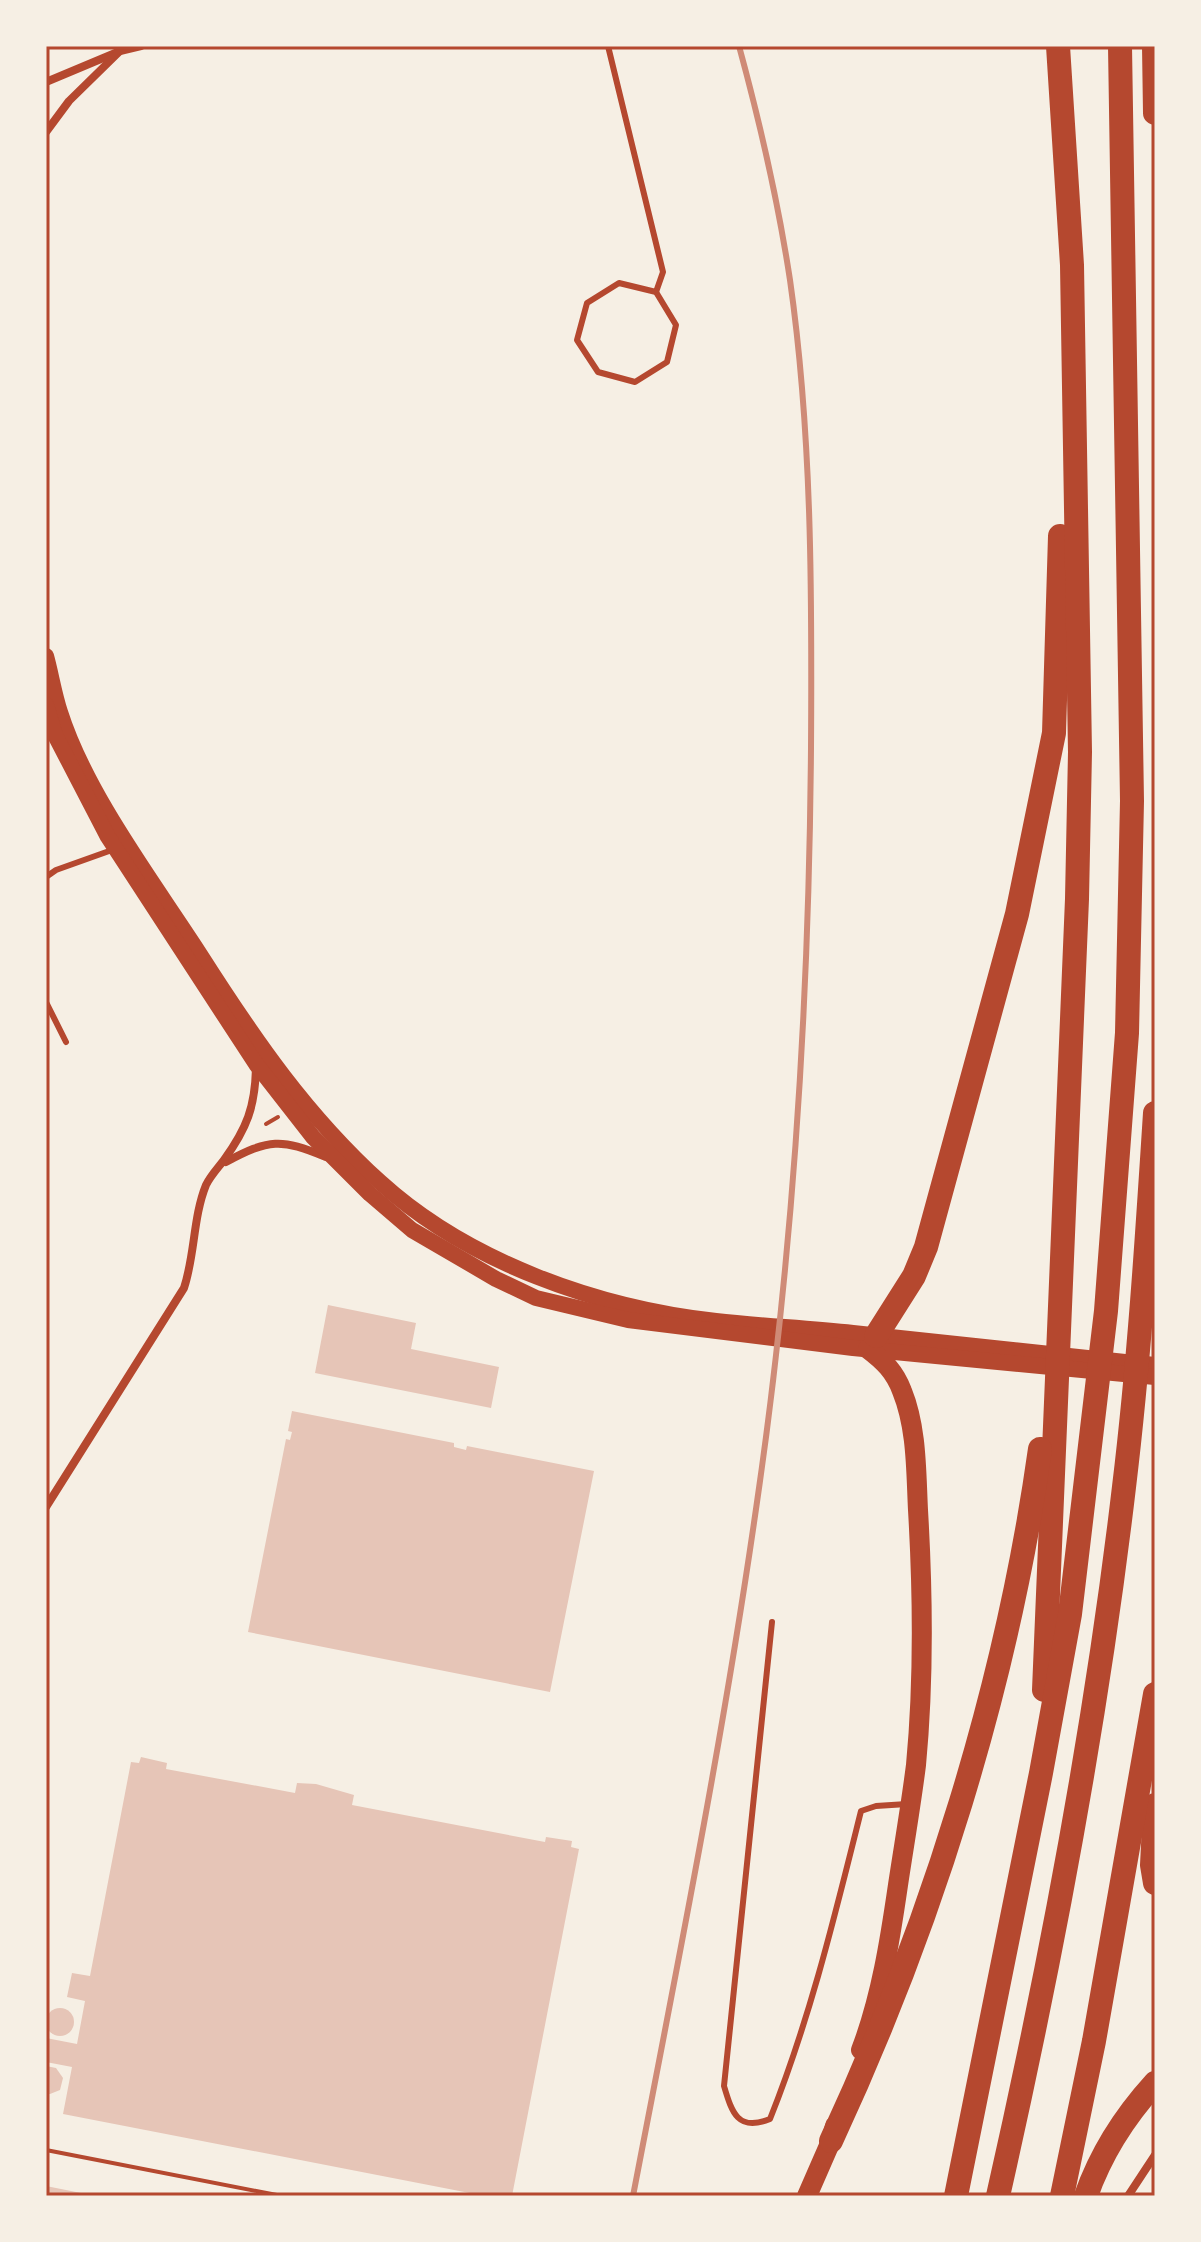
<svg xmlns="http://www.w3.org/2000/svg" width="1201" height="2242" font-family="'Roboto Condensed',sans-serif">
<rect width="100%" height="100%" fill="#f6efe4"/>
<g fill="#e6c5b7">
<polygon points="328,1305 416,1323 411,1349 499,1367 491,1408 315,1373"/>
<polygon points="292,1411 454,1443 454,1447 466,1450 467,1446 594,1471 550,1692 248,1632 286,1439 290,1440 292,1432 288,1431"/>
<polygon points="141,1757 167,1763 166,1769 295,1793 297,1783 316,1784 354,1795 352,1805 545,1842 546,1837 572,1841 571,1847 579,1849 512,2196 485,2196 63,2114 72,2067 46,2062 46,2038 77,2044 85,2001 67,1997 72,1973 90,1976 131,1762 139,1763"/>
<circle cx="60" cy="2022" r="14"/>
<polygon points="46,2066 56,2068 63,2078 60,2090 50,2094 46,2094"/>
<polygon points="46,2186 91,2195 91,2196 46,2196"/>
</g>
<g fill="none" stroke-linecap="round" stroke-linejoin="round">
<g stroke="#b5482f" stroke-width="4">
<polyline points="266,1124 278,1117"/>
<polyline points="46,2150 282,2196"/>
</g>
<g stroke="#b5482f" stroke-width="6">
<polyline points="608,46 663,272 656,292"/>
<polygon points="619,283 656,292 676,325 667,362 635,382 598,372 577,340 587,303"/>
<polyline points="46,877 56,870 112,850"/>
<polyline points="46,1002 66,1042"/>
<path d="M772 1622 724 2086C732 2113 738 2132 770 2119 810 2019 835 1915 861 1811L876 1806 907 1804"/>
</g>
<g stroke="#b5482f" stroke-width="8">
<polyline points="46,82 120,51 141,46"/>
<polyline points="46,132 69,101 120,51"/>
<path d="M226 1162C269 1139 281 1138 326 1157"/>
<path d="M46 1507 184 1288C195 1255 193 1217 206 1185 211 1175 218 1168 224 1160 247 1128 255 1107 256 1068"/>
<polyline points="1128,2196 1155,2155"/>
</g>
<g stroke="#b5482f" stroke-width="16">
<path d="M46 656C51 674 54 694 60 712 86 794 154 883 201 956 254 1039 306 1115 380 1182 468 1262 598 1308 716 1321 761 1326 807 1328 853 1333 953 1344 1054 1355 1155 1365"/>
<polyline points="46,705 55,735 108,837 256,1064 313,1137 370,1194 412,1230 496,1279 536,1298 628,1320 853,1348 1155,1377"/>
</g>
<g stroke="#b5482f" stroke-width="20">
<path d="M861 2050C881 1998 890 1940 898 1885 904 1845 911 1805 916 1765 924 1681 923 1595 918 1510 916 1471 917 1428 902 1391 895 1372 884 1361 868 1349"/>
<polyline points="807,2196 831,2141 835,2126"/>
</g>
<g stroke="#b5482f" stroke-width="24">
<polyline points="1154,46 1155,113"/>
<polyline points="876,1336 914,1276 926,1247 1017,914 1054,733 1060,536"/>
<polyline points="1044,1690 1077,899 1080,752 1072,265 1058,46"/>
<polyline points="1155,1805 1152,1865 1155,1883"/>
<path d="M831 2141C931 1926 1007 1685 1040 1449"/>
<polyline points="956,2196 1041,1773 1070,1614 1106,1311 1127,1033 1132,801 1120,46"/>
<path d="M998 2196C1051 1962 1096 1726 1124 1487 1139 1363 1147 1238 1155 1113"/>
<polyline points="1062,2196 1094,2041 1155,1694"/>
<path d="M1086 2196C1101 2153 1125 2116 1155 2083"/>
</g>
<path stroke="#cf8b77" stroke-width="6" d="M633 2196C677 1967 723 1739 756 1509 793 1258 809 1002 811 748 812 593 812 434 790 280 778 201 760 123 739 46"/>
</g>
<rect width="1201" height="2242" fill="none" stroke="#f6efe4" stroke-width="96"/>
<rect x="48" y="48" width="1105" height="2146" fill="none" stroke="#b5482f" stroke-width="3"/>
</svg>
